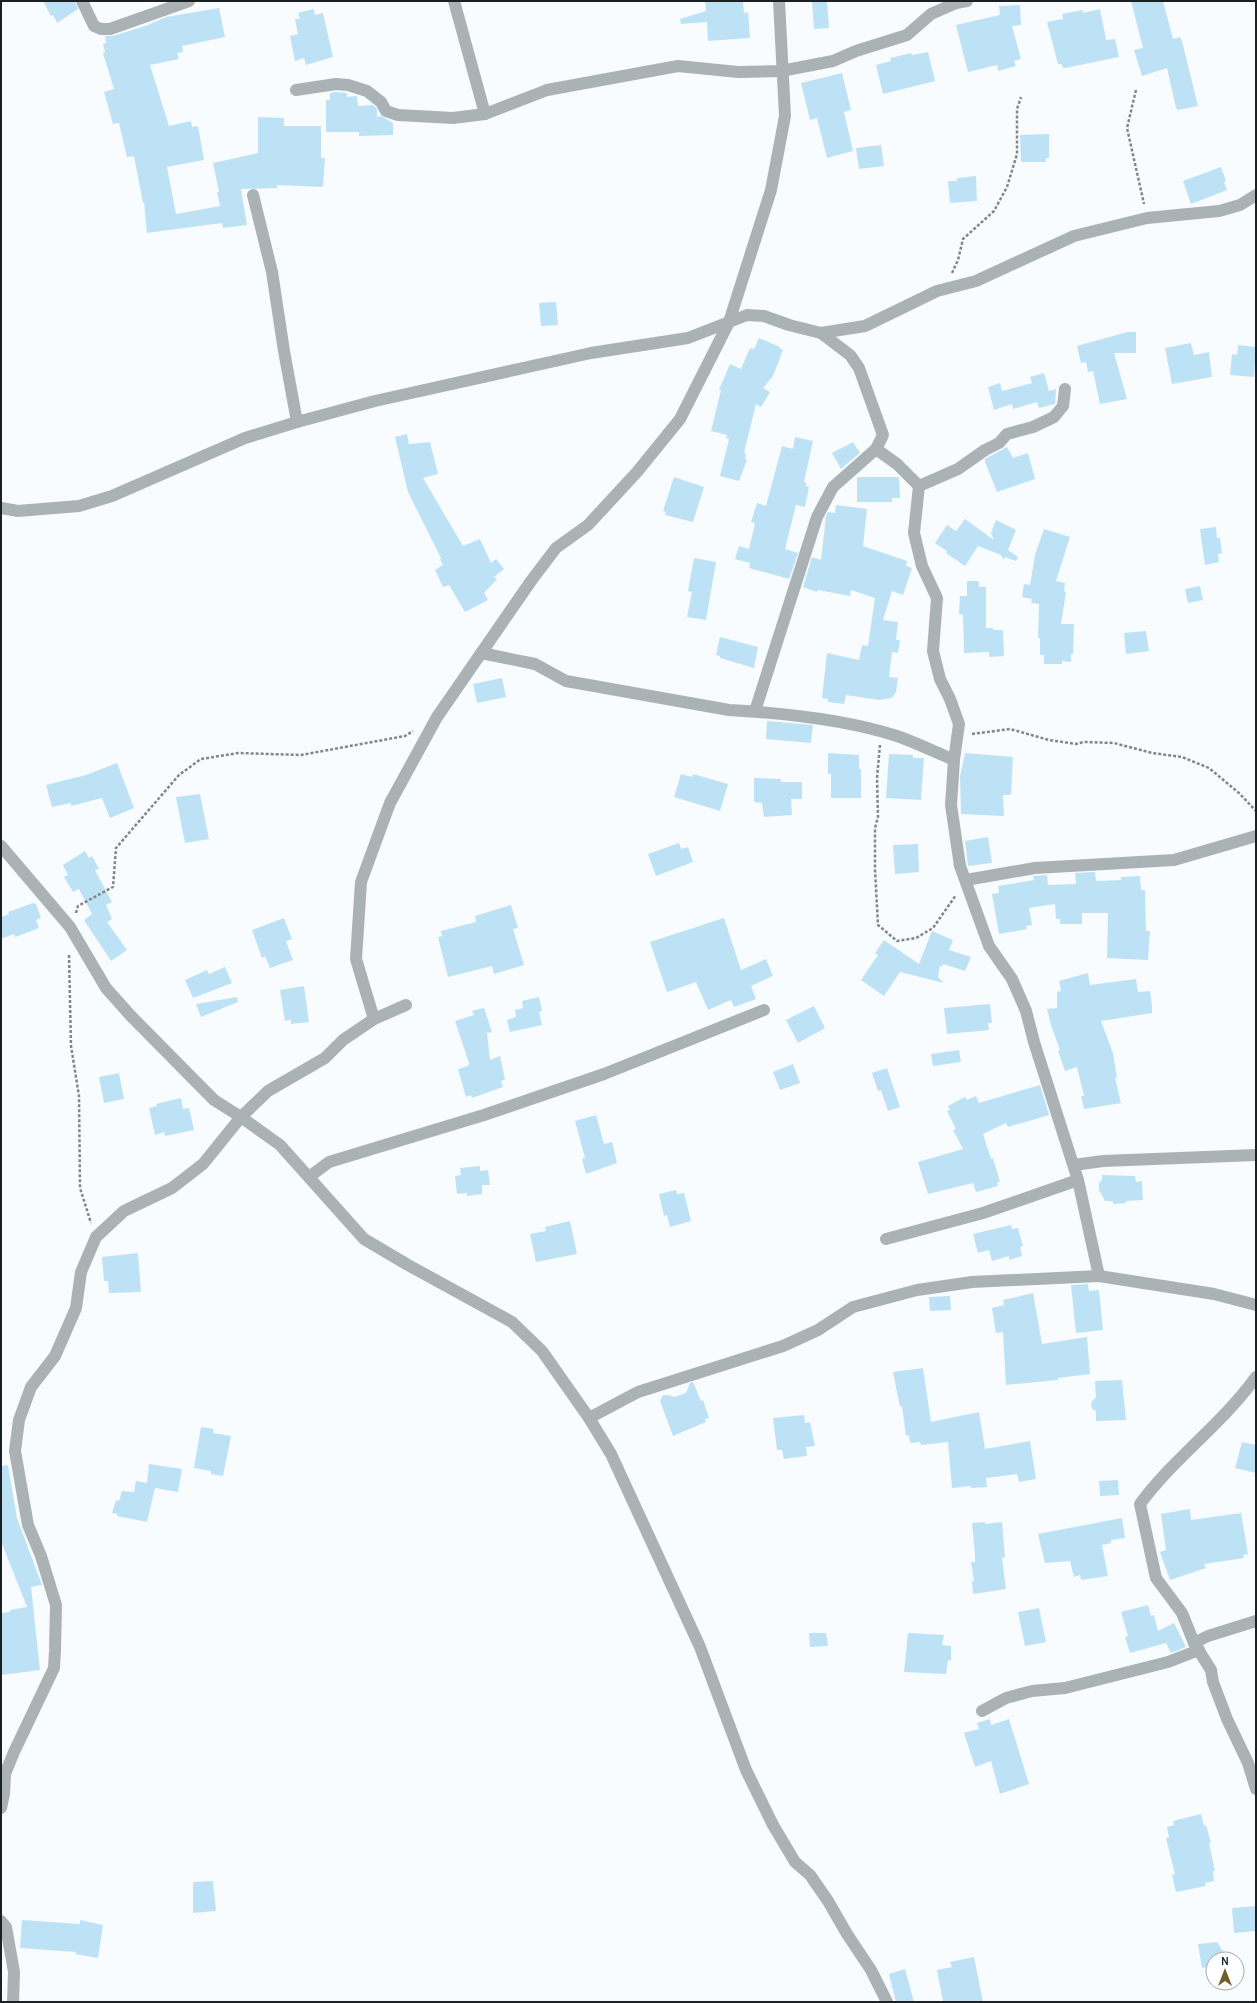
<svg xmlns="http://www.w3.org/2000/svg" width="1257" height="2003" font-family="Karla,sans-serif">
<rect width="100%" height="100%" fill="#f9fcfe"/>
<g fill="#bde2f6">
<polygon points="43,1 75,1 78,9 57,23 53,15 51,16"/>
<polygon points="705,1 743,2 744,13 748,12 750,38 708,41 707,22 681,24 680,19 706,11"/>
<polygon points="827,1 829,28 814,29 812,2"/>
<polygon points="1131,1 1163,1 1173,39 1180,37 1182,41 1198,106 1178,110 1176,108 1167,68 1142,76 1134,50 1143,48"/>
<polygon points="1020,5 1021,25 1012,26 1021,59 1014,61 1016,66 998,71 997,65 968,72 956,25 1000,15 999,6"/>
<polygon points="219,8 225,37 182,46 183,52 177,53 179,59 150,65 169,126 191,121 192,127 198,126 204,160 167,167 176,214 220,206 217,192 219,192 213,163 258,153 258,117 284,118 284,126 321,126 321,158 325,158 323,187 277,185 277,188 241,189 247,225 223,228 222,223 147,233 144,202 143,203 134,156 127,157 119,123 113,124 104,92 114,89 103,53 105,52 103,44 106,43 105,36 113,36 148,25 166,17"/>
<polygon points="314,9 315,15 323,13 333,57 306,65 304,58 295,61 290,36 298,34 295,19 300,19 298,13"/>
<polygon points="1100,9 1106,40 1115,39 1119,57 1065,68 1062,67 1062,64 1058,64 1047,22 1063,19 1062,14 1083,10 1083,13"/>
<polygon points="928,52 935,81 883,94 876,65 891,61 890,58 911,53 912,55"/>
<polygon points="842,73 851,110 844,112 853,151 827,158 817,118 810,120 801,83"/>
<polygon points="336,92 347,93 347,97 357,96 358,106 373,105 377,109 377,117 381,116 393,123 393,135 359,136 359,132 326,132 326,100 330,100 330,93"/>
<polygon points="1049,134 1049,158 1046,158 1046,162 1021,162 1020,135"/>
<polygon points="881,145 884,166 859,169 856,148"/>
<polygon points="1221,167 1226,181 1224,182 1227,190 1191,204 1183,181"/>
<polygon points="976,176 977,201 950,203 948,181 957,181 957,178"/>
<polygon points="556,302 558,325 541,326 539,303"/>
<polygon points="1127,332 1136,332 1136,353 1114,353 1127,399 1100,404 1093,371 1088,372 1086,362 1081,363 1077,346"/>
<polygon points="759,338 780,347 779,348 783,350 773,376 763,388 770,392 761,407 756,404 744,453 746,453 745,459 747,460 739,481 720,476 729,439 726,438 727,435 711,431 721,390 719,390 730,364 741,369 750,348 754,349"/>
<polygon points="1191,343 1194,355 1209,352 1212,377 1172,384 1165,348"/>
<polygon points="1238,345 1256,347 1254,377 1230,375 1232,354 1237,355"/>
<polygon points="1044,373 1049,391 1056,389 1055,404 1039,408 1037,402 1013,409 1012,404 994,410 988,387 1000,383 1002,391 1032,383 1030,377"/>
<polygon points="407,434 409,444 430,442 438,474 423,478 463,546 480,539 491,563 496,559 504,569 494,577 497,579 484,593 488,600 465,612 449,585 443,587 435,570 443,565 440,559 441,558 408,492 395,437"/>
<polygon points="795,437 813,441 804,482 806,482 806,486 809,487 805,507 796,505 785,549 798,553 789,579 749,568 750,563 735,559 739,546 749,549 755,523 751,522 757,503 766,506 782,446 793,449"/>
<polygon points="853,442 860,453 841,469 832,453"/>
<polygon points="1007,447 1013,458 1028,453 1035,479 997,492 985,462 985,459"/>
<polygon points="674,477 704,487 693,522 665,515 666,512 663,511"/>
<polygon points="857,477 899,477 900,498 892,498 892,502 857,502"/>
<polygon points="836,505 867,509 863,546 907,561 906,566 912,568 903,595 892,591 883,620 898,622 896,640 900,640 898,653 892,652 889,677 898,678 896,692 892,698 879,700 846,695 844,704 828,702 828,699 822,698 827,653 859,660 862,645 868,646 875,598 851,590 850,596 818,590 817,592 803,587 812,557 821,560 826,516 828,512 835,513"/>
<polygon points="965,519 994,540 991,533 996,520 1016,530 1008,550 1018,557 1016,561 1005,557 1004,560 1001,555 978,546 965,566 946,553 947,551 935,543 947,525 956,531"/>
<polygon points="1216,527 1217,538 1220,538 1222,553 1218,554 1219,562 1205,565 1200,529"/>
<polygon points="1044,529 1070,537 1056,581 1065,583 1064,591 1066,592 1061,624 1074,624 1073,654 1071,654 1071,662 1062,661 1062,664 1044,664 1044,655 1040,655 1040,638 1038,638 1039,604 1031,603 1032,599 1022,597 1024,584 1030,585 1035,555"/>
<polygon points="694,558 716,562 706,620 687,617 692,592 688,591"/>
<polygon points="967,581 979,581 979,587 986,587 986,628 993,628 993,630 1003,630 1004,656 989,657 989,652 964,653 963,615 959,614 960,596 967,596"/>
<polygon points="1200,586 1203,600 1188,603 1185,589"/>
<polygon points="1146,631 1149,651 1126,654 1124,633"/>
<polygon points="720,637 758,647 754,668 720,658 720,656 716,655"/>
<polygon points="502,678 506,697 477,703 473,684"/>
<polygon points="767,721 813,725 811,743 766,739"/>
<polygon points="828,753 859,755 859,769 861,769 861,798 831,798 831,774 828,774"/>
<polygon points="965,753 1013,757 1011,795 1003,795 1004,816 961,814 960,776"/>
<polygon points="889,754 913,755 913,758 924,758 921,800 886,798"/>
<polygon points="117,763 134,808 110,818 102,798 71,806 71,803 52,807 46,785 86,775"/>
<polygon points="681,774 692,777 693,774 728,784 720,811 674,797"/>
<polygon points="754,778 781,779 781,782 802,782 802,799 791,799 792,815 764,817 762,803 754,802"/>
<polygon points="200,794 209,839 185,843 176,797"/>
<polygon points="988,837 992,863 968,866 965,841"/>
<polygon points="679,843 681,849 688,847 693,862 656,876 648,854"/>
<polygon points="918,844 919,872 895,874 893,845"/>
<polygon points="85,851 89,858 92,856 99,869 95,870 112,902 106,905 112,919 107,922 127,950 111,961 84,920 92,914 79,889 73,892 64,877 68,875 63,865"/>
<polygon points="1095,872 1096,881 1121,880 1121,877 1140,876 1141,890 1145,890 1146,931 1150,931 1148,960 1107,958 1108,913 1082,913 1082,924 1060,924 1060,919 1056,919 1055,904 1029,908 1032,925 1026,926 1027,929 1022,930 999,934 992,894 999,893 998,886 1034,880 1033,876 1047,875 1048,885 1076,884 1075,873"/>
<polygon points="33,903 36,904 41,918 36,920 39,928 15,937 14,934 1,939 1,917 9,914 8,912"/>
<polygon points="511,905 518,928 513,929 524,965 494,974 492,966 448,977 438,937 442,936 441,931 476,922 475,916"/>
<polygon points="284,918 292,939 286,941 293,960 270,968 265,956 262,958 252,930"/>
<polygon points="724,918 741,970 766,959 773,976 751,986 756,999 734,1007 731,1000 708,1010 696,982 667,992 650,942"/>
<polygon points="932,931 953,940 949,950 971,957 965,971 943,964 942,967 940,966 938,977 944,983 900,972 884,996 861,980 878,955 875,953 884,940 919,964"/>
<polygon points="225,967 232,983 193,998 185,980 207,970 209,974"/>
<polygon points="1088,973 1090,985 1136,979 1138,992 1150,991 1152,1005 1152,1013 1101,1021 1113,1053 1117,1078 1115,1078 1121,1103 1084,1109 1081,1096 1084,1096 1077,1067 1065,1071 1058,1051 1060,1050 1051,1025 1047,1009 1057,1008 1057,992 1061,991 1059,981"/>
<polygon points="304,986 309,1022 291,1024 291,1020 285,1021 280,990"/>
<polygon points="237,997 238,1002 201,1017 196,1004"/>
<polygon points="539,997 542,1011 539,1012 542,1025 510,1032 507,1020 516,1017 515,1010 523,1008 522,1001"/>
<polygon points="990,1004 992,1023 988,1023 989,1030 947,1034 944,1008"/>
<polygon points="814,1006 825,1028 798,1043 786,1020"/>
<polygon points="484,1008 492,1032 487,1033 490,1060 500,1056 505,1080 501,1081 503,1087 472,1098 471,1095 466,1097 458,1069 468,1066 469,1063 455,1021 474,1015 472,1011"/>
<polygon points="959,1050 961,1062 933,1066 931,1054"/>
<polygon points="793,1064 800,1083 780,1090 773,1072"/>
<polygon points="887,1068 900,1107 888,1111 881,1090 878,1091 872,1073"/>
<polygon points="119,1073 124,1099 104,1103 99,1077"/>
<polygon points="1040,1085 1049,1115 1008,1127 1006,1123 983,1134 991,1159 993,1158 1000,1182 997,1182 998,1186 976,1192 973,1183 928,1194 918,1162 963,1149 953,1130 956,1129 947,1111 950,1110 948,1106 965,1097 967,1100 976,1096 979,1103"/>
<polygon points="181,1098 183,1109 189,1108 194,1130 165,1136 164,1132 155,1135 149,1108 157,1106 156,1104"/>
<polygon points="596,1115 604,1144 612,1142 617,1163 586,1174 582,1159 585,1158 575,1121"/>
<polygon points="480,1166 480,1171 488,1170 490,1185 482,1185 482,1194 467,1196 467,1193 457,1194 455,1176 461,1175 460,1168"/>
<polygon points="1102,1175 1135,1176 1136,1182 1142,1181 1143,1200 1126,1201 1126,1203 1113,1204 1113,1201 1105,1201 1099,1190 1099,1183 1102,1180"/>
<polygon points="676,1190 677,1194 684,1193 691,1221 670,1227 667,1215 664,1216 659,1194"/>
<polygon points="570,1221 577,1254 536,1262 530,1234 546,1231 545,1227"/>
<polygon points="1011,1225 1012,1229 1018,1228 1023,1246 1020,1247 1022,1256 1009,1260 1009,1256 992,1261 989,1250 978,1253 973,1234"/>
<polygon points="138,1253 141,1292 109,1293 108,1281 104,1281 102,1257"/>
<polygon points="1088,1284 1089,1291 1099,1290 1103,1330 1076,1333 1071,1285"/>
<polygon points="1033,1293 1042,1344 1087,1337 1090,1374 1058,1378 1058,1380 1006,1385 1003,1332 996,1333 992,1308 1004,1305 1003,1300"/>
<polygon points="950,1296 951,1310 930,1311 929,1297"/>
<polygon points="923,1368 931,1422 979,1412 985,1449 1030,1441 1036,1479 1019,1482 1017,1474 986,1478 987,1487 971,1488 971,1486 952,1488 948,1442 921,1445 920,1442 910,1443 909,1435 906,1436 902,1406 900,1407 893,1372"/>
<polygon points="1122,1380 1126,1420 1096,1421 1096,1411 1092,1409 1091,1403 1096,1397 1095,1381"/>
<polygon points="693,1382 701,1401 703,1400 709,1418 705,1419 706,1422 673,1436 660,1401 663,1395 668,1395 674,1397 686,1393 690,1383"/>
<polygon points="804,1415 805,1423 810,1422 815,1446 806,1447 807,1456 784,1459 782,1450 777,1450 773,1418"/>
<polygon points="201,1427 214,1429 213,1433 231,1436 223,1476 211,1474 211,1471 194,1468"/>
<polygon points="1242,1442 1256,1445 1256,1473 1235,1468"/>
<polygon points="149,1464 182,1469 178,1492 155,1488 147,1522 117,1516 117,1514 112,1513 116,1500 119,1501 122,1491 134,1492 136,1481 147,1483"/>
<polygon points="8,1465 17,1518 42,1585 31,1587 40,1670 2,1675 1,1613 10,1612 10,1610 27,1607 1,1541 1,1466"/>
<polygon points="1118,1480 1119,1495 1100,1496 1099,1481"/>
<polygon points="1190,1509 1191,1520 1241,1513 1248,1554 1243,1555 1244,1558 1204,1564 1206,1568 1170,1580 1160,1552 1166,1550 1161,1514"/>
<polygon points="1122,1518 1125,1538 1111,1540 1111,1543 1102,1545 1108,1576 1081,1580 1080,1575 1074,1577 1070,1561 1045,1563 1038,1534"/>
<polygon points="985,1522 985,1524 1002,1522 1005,1557 1002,1558 1006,1589 973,1594 972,1581 974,1581 971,1562 975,1562 975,1555 972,1523"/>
<polygon points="1148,1605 1151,1616 1154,1615 1158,1631 1174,1623 1186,1647 1171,1653 1166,1643 1130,1653 1125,1637 1128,1636 1121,1612"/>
<polygon points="1039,1608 1046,1642 1025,1646 1018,1612"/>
<polygon points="809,1633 826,1633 828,1646 810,1647"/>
<polygon points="908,1633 944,1635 942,1645 951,1646 951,1661 948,1660 946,1674 904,1672"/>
<polygon points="990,1719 991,1725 1009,1719 1029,1784 1000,1794 991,1761 975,1767 964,1733 979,1729 977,1723"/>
<polygon points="1201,1814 1204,1826 1206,1825 1211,1843 1209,1843 1215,1871 1213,1871 1214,1881 1205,1883 1206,1886 1176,1892 1172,1875 1175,1874 1166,1838 1169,1838 1167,1827 1174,1825 1173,1821"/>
<polygon points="213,1881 216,1911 193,1913 193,1882"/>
<polygon points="1256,1906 1256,1931 1234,1933 1232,1908"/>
<polygon points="22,1920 80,1924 80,1920 103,1925 98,1958 75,1954 76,1952 20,1948"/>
<polygon points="1217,1942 1228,1959 1213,1959 1213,1966 1202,1968 1198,1944"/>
<polygon points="974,1957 983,2002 943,2002 937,1970 952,1967 950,1962"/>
<polygon points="905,1969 914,2002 896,2002 889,1974"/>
</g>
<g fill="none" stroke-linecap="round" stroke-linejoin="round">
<g stroke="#828689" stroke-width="2.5" stroke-dasharray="3 2" stroke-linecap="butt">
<polyline points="1136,90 1127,128 1144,204"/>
<polyline points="952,273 958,260 963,239 994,211 1007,187 1017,154 1017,109 1021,97"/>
<polyline points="972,734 1010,729 1049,740 1076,744 1084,742 1114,743 1152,753 1182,757 1209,768 1239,793 1256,811"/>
<polyline points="880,745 877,778 878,817 875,828 875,870 878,925 897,941 916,938 933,928 956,895"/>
<polyline points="76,913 78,906 113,887 116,848 179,775 201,759 238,753 301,755 405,736 413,731"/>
<polyline points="69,955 71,1046 79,1096 80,1188 91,1223"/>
</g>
<g stroke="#abb2b6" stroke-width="12">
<polyline points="82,1 94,26 101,29 110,29 189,1"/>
<polyline points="454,1 485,114"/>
<polyline points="296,90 336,84 348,85 367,91 381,102 386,111 398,115 453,118 485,114 547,90 678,66 738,72 781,71 833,61 856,51 907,35 931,14 956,3 967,1"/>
<polyline points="253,195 272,272 284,351 297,422"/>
<polyline points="821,333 850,355 859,368 883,435 876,449"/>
<polyline points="1065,389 1063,406 1054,417 1033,427 1007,434 999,443 985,450 958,469 919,486 914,533 922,566 937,598 933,651 940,679 950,699 959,724 954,760 951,805 960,866 989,946 1012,979 1026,1011 1034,1042 1078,1180 1099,1276"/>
<polyline points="1,508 18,511 79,506 112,496 245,438 297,422 375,401 591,353 688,338 747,315 764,316 789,325 821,333 865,326 937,291 976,281 1074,236 1147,218 1219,211 1240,205 1256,195"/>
<path d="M481 653 535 664 566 681 729 710C782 713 847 720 897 736 917 743 935 752 954 760"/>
<polyline points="755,711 817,517 833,487 876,449 897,464 919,486"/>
<polyline points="1,846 70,927 106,988 130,1015 214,1100 241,1117 203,1164 172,1188 124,1211 96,1237 81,1272 76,1308 55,1356 31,1387 19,1420 15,1451 28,1525 41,1556 56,1605 55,1651 54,1668 14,1752 5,1774 4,1794 1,1808"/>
<polyline points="966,880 1035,868 1174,860 1256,836"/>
<polyline points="406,1005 374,1019 343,1040 325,1058 268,1091 241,1117 280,1145 364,1239 408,1265 512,1322 542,1351 589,1418 611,1454 700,1647 746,1770 773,1825 795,1862 810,1875 828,1901 847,1934 871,1970 887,2002"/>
<polyline points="374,1019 356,959 361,882 390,803 437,717 531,581 556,548 588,525 637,472 680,419 729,322 771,190 785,116 779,1"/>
<polyline points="1074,1165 1103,1161 1256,1155"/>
<polyline points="309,1177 329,1162 484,1115 604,1074 764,1010"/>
<polyline points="886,1239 983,1213 1078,1180"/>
<path d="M1256 1377C1222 1424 1174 1458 1140 1504L1156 1578 1182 1613 1194 1643 1211 1670 1213 1682 1227 1719 1248 1763 1256 1789"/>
<polyline points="589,1418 638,1392 783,1346 818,1330 853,1307 917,1290 972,1282 1099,1276 1214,1294 1256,1305"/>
<polyline points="1194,1643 1208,1636 1256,1621"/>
<polyline points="982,1711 1006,1698 1032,1691 1065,1688 1168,1662 1199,1650"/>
<polyline points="1,1921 6,1927 14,1972 13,2002"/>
</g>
</g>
<rect width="1257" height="2003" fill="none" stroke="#1a2023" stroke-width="4"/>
<g transform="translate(1225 1971)"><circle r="19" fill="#ffffff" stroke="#a3a6a7"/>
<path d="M0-3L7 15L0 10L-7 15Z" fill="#745b2c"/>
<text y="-6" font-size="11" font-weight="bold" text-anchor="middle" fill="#1a2023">N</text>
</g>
</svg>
